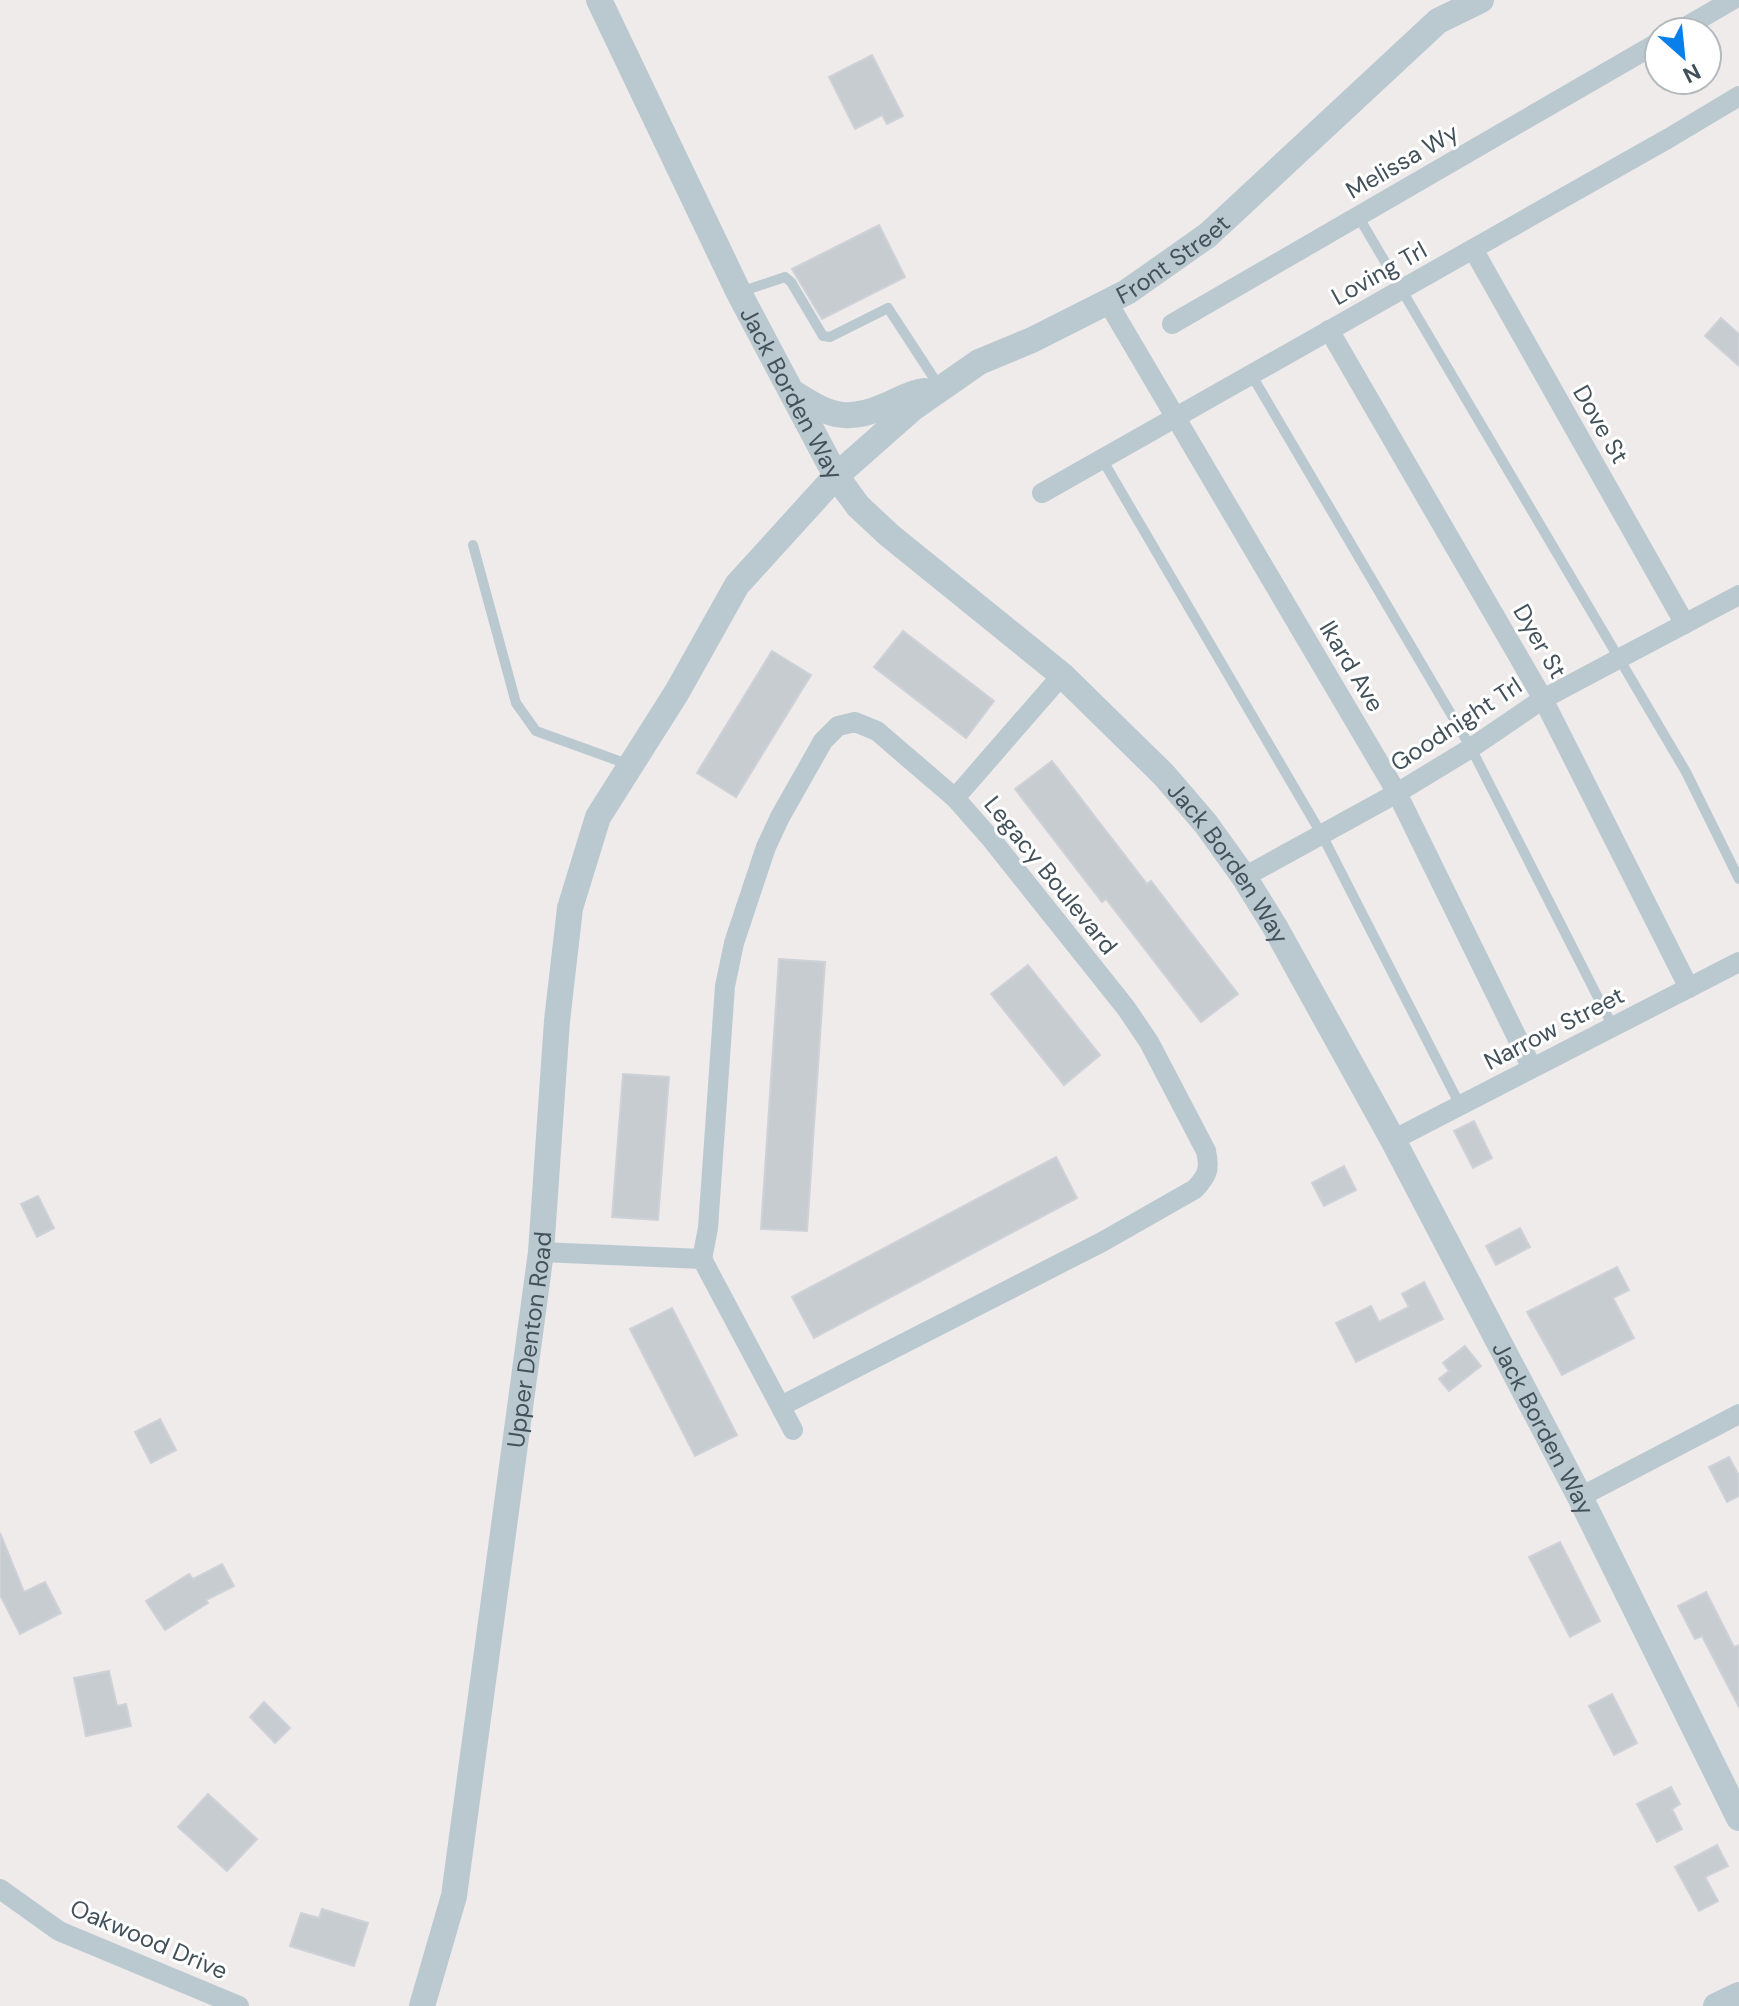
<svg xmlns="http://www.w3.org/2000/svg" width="1739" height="2006" font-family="'DM Sans',sans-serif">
<rect width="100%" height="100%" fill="#efebeb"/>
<g fill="#c7ccd1" stroke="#ced2d8" stroke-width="2">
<polygon points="872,55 903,116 887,124 882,115 855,129 829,77"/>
<polygon points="879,225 905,277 822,319 792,269"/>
<polygon points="1721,318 1739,334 1739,366 1705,336"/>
<polygon points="903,631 994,701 966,738 874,667"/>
<polygon points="772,651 811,675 736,797 697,773"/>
<polygon points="1052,761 1147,884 1151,881 1238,994 1201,1022 1106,899 1102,902 1015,789"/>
<polygon points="779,959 825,962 807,1231 761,1229"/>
<polygon points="1028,965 1100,1055 1064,1085 991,994"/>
<polygon points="623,1074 669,1077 658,1220 612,1217"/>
<polygon points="1474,1121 1492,1158 1473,1168 1454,1131"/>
<polygon points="1056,1157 1077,1198 814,1338 792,1297"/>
<polygon points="1344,1166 1356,1190 1324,1206 1312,1183"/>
<polygon points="38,1196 54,1228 37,1237 21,1204"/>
<polygon points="1520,1228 1530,1247 1496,1265 1486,1246"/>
<polygon points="1617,1267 1629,1290 1613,1298 1634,1338 1562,1375 1527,1312"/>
<polygon points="1424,1282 1443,1319 1356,1362 1336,1323 1371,1306 1379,1322 1409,1307 1402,1294"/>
<polygon points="672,1308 737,1435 695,1456 630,1329"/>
<polygon points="1465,1346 1481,1366 1449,1391 1439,1379 1449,1371 1443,1363"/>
<polygon points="160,1419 176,1450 151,1463 135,1432"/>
<polygon points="1729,1457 1739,1476 1739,1496 1727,1502 1709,1467"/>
<polygon points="0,1533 24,1592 45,1582 61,1613 20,1634 0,1595"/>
<polygon points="1560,1542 1600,1621 1570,1637 1529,1557"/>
<polygon points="222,1564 234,1586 206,1600 208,1603 165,1630 146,1601 189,1574 193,1579"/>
<polygon points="1706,1592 1734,1647 1739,1645 1739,1707 1702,1636 1695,1639 1678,1606"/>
<polygon points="109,1671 117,1706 126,1704 131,1726 86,1736 74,1678"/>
<polygon points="1612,1694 1637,1743 1614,1755 1589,1706"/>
<polygon points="264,1702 290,1728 275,1743 250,1717"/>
<polygon points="1671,1787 1680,1804 1672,1809 1682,1829 1657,1842 1637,1804"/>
<polygon points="208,1794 257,1839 227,1871 178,1827"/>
<polygon points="1717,1845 1728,1866 1705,1877 1718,1901 1699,1911 1675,1867"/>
<polygon points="322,1909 368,1923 354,1966 290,1946 301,1913 319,1918"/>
</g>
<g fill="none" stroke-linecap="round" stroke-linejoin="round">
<g stroke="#bac8d0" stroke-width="10">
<polyline points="1358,216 1686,772 1739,879"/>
<polyline points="740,292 785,277 791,282 823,336 830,337 888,308 939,386"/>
<polyline points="1251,374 1471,748 1613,1027"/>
<polyline points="1102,459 1322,835 1460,1105"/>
<polyline points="473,545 516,703 536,731 630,765"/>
</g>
<g stroke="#bac8d0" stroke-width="20">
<polyline points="1677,32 1732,0"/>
<polyline points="1473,249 1685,624"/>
<polyline points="1107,301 1397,793 1532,1068"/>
<polyline points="1172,324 1659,42"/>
<polyline points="1329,330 1543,699 1689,988"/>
<polyline points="1042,493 1669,138 1739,96"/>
<polyline points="955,798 1062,675"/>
<polyline points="1244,877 1397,793 1471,748 1543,699 1739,595"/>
<polyline points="1393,1140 1739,962"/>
<polyline points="541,1252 702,1259 793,1430"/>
<path d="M702 1259 708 1228 725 986 734 943 766 847 780 817 823 741 838 726 855 722 877 731 955 798 992 840 1126 1008 1149 1042 1206 1151C1210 1169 1208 1175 1195 1189L1102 1242 781 1406"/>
<polyline points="1580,1497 1739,1414"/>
<polyline points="0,1889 59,1931 239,2006"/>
</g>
<g stroke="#bac8d0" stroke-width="26">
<path id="s1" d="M599 0 739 293 836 476 858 506 889 535 1062 675 1164 775 1206 824 1244 877 1275 927 1393 1140 1580 1497 1739 1818"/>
<path d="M792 392C827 414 844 424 885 406 899 400 910 393 925 391"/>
<path id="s2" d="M422 2006 454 1896 541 1252 557 1021 570 908 598 817 677 692 737 585 836 476 913 408 979 362 1032 340 1127 292 1208 235 1438 21 1481 0"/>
<polyline points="1716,2006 1739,1995"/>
</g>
</g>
<g text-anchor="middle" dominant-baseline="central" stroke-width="6" stroke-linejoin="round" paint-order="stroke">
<g font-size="24" fill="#42515a" stroke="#fff">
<text transform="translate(1402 161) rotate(-30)">Melissa Wy</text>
<text stroke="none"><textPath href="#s2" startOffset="2026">Front Street</textPath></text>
<text transform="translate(1379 273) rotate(-29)">Loving Trl</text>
<text stroke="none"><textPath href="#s1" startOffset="438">Jack Borden Way</textPath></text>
<text transform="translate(1601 424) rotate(60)">Dove St</text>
<text transform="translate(1540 641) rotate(60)">Dyer St</text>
<text transform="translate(1352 666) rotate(59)">Ikard Ave</text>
<text transform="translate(1456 724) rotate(-33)">Goodnight Trl</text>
<text stroke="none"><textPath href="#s1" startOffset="1086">Jack Borden Way</textPath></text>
<text transform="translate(1051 875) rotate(51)">Legacy Boulevard</text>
<text transform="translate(1554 1028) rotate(-27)">Narrow Street</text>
<text stroke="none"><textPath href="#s2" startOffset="676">Upper Denton Road</textPath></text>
<text stroke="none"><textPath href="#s1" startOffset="1734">Jack Borden Way</textPath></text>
<text transform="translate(149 1939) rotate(23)">Oakwood Drive</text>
</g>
</g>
<g transform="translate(1683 56) rotate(153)"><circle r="38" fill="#ffffff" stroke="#b3b9bd" stroke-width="2"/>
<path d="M0-6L14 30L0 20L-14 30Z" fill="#097feb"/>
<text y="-12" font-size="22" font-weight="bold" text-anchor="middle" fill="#42515a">N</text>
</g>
</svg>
